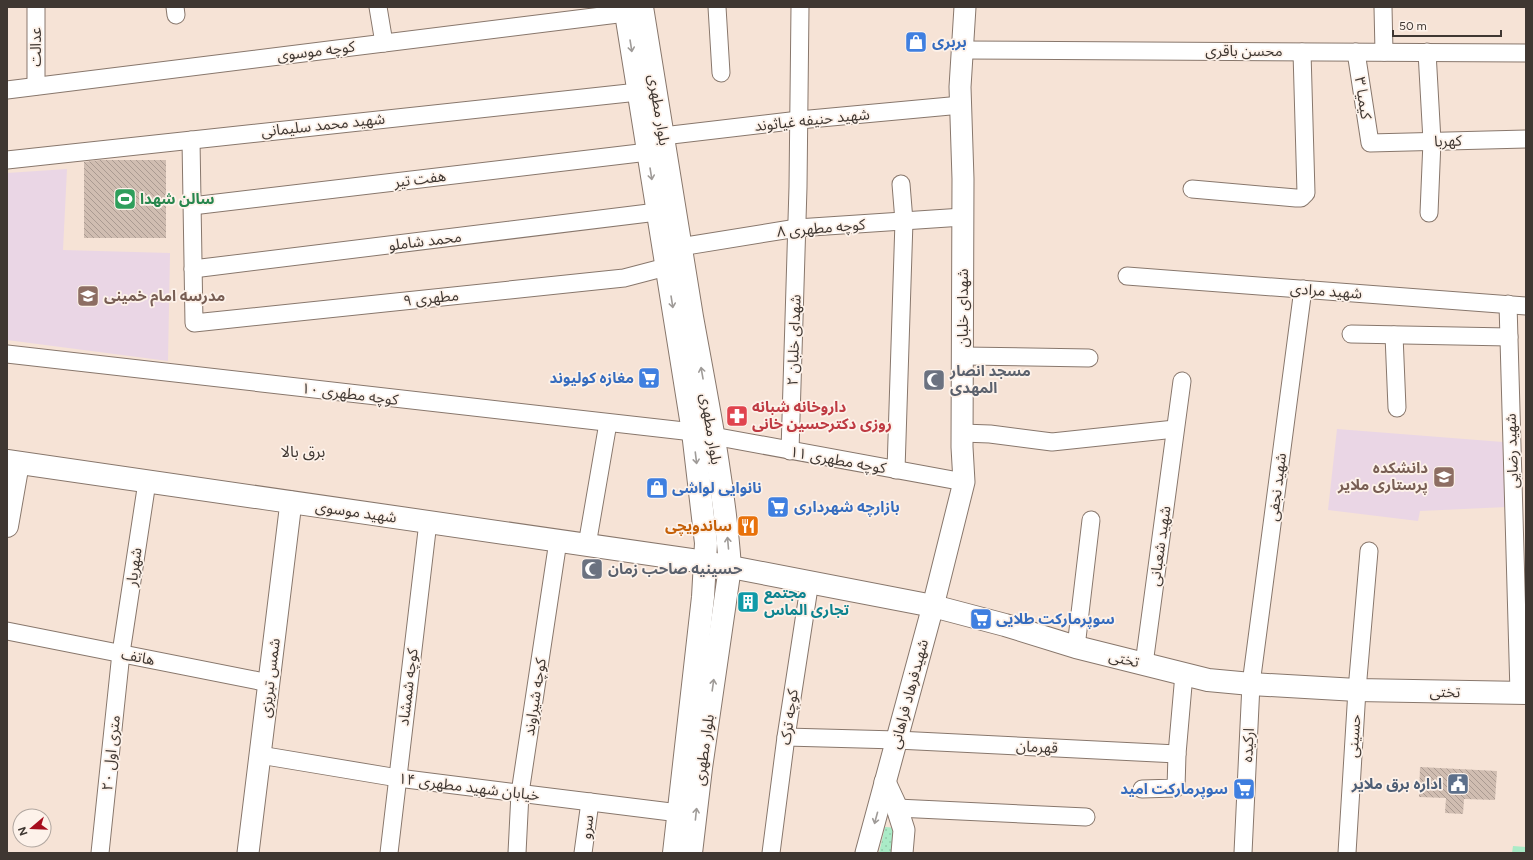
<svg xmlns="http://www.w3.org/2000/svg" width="1533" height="860" font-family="Figtree,'Noto Sans Arabic',sans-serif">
<defs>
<pattern id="grass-dots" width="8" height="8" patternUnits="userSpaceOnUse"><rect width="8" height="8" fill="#aaebc7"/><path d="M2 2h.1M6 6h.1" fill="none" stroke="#93caab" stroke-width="1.8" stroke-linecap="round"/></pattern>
<pattern id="building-back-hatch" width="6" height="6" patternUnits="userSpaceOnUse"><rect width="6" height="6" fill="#d0bdb1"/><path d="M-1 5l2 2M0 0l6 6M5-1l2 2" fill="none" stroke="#aa9a91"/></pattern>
</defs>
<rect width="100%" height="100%" fill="#f6e3d6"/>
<g fill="#ead6e5">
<polygon points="67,169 63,250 170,253 168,361 7,340 7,173"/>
<polygon points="1337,429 1503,442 1507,507 1420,511 1418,521 1328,510"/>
</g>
<polygon fill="url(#grass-dots)" points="885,827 898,828 896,853 879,853"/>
<polygon fill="#aaebc7" points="1513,846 1526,847 1526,853 1512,853"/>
<g fill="url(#building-back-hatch)">
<polygon points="100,160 166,160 166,238 84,238 84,162"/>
<polygon points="743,592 755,594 753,612 742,610"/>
<polygon points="1420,767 1497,771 1495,800 1464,799 1463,814 1445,813 1446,798 1419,797"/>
</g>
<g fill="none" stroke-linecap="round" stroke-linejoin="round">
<g stroke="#88776c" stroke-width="19">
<g id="minor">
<polyline points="36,7 36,86"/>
<polyline points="175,7 176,15"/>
<polyline points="378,7 384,43"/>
<polyline points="717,7 721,73"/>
<polyline points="1383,7 1384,52"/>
<polyline points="962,50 1526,53"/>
<polyline points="1356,52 1370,143 1526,139"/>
<polyline points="1427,52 1432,141 1429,213"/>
<polyline points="7,90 626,13"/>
<polyline points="663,136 799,120 961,105"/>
<polyline points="191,140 194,323 624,278 666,267"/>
<polyline points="7,160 638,92"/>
<polyline points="1192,189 1296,198 1301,198 1306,193 1302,52"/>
<polyline points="192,206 648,152"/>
<polyline points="680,247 797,228 963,217"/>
<polyline points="193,269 657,212"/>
<polyline points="1127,276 1526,306"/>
<polyline points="1508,304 1519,693"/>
<polyline points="1351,334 1509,337"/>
<polyline points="1394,335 1397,408"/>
<polyline points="7,354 693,432"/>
<polyline points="963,356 1089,358"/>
<polyline points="962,433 990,434 1052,442 1175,429"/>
<polyline points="713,436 964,482"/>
<polyline points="790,451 798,187 800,7"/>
<polyline points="896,470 904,221 901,184"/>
<polyline points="587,545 608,423"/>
<polyline points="7,631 269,683"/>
<polyline points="1076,647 1091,520"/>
<polyline points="1144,664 1182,381"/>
<polyline points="786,737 897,740 1177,754 1184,674"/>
<polyline points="260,755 398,778 679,813"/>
<polyline points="1142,789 1176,788 1177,754"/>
<polyline points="897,808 1086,817"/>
<polyline points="100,853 121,653 147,482"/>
<polyline points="389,853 428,522"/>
<polyline points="517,853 520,793 558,541"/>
<polyline points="583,853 590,802"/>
<polyline points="771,853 786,737 810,581"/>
<polyline points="1243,853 1251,684 1303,289"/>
<polyline points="1347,853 1357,690 1369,551"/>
</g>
</g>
<g stroke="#88776c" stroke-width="23">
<g id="tertiary">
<polyline points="885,782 897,808 904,830 902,853"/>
<polyline points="248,853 291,502"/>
<polyline points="866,853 933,606 964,482 962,447 963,179 960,87 965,7"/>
</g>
</g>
<g stroke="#88776c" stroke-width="24">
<g id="secondary">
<polyline points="625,7 693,432 706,543 703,597 674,853"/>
<path d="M642 7C659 110 675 214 692 317 707 400 724 483 730 567L701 768 691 853"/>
<polyline points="7,461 705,562 933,606 1005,625 1076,647 1208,680 1251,684 1357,690 1526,693"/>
<polyline points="7,526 18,463"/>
</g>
</g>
<use href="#minor" stroke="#fff" stroke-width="17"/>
<use href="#tertiary" stroke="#fff" stroke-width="21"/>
<use href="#secondary" stroke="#fff" stroke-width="22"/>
</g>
<defs><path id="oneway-shaft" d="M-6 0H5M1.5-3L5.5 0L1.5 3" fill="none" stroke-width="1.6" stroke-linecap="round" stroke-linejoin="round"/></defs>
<g stroke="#9f9b98">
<use href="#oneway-shaft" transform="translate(631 46) rotate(81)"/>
<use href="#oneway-shaft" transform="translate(651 174) rotate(81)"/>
<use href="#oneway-shaft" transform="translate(672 302) rotate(81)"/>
<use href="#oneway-shaft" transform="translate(702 373) rotate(-100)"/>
<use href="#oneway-shaft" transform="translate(696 458) rotate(83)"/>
<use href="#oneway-shaft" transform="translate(728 543) rotate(-95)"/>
<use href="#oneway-shaft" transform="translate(713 685) rotate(-82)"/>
<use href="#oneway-shaft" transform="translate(696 814) rotate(-84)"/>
<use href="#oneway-shaft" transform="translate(876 818) rotate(105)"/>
</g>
<defs>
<g id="shop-square" transform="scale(1.15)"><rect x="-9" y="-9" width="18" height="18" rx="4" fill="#3f7fe0" stroke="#fdf2ea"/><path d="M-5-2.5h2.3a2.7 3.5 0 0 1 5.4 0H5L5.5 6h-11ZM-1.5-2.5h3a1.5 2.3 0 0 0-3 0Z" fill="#fff"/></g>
<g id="stadium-square" transform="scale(1.15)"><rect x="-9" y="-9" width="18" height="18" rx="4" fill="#2e9e5b" stroke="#fdf2ea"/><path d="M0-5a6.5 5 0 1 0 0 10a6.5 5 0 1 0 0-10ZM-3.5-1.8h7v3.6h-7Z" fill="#fff"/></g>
<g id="school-square" transform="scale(1.15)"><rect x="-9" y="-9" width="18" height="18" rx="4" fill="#8d6e63" stroke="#fdf2ea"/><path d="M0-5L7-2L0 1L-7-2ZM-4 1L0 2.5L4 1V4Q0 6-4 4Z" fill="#fff"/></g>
<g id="supermarket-square" transform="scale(1.15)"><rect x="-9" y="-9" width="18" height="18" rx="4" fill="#3f7fe0" stroke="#fdf2ea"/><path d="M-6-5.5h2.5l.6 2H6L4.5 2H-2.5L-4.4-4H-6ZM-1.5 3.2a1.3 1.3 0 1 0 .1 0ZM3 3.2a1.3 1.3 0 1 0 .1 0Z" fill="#fff"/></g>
<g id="mosque-square" transform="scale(1.15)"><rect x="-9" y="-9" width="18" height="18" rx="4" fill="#6b7280" stroke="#fdf2ea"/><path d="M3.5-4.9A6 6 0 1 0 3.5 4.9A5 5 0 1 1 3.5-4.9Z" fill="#fff"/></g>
<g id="pharmacy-square" transform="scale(1.15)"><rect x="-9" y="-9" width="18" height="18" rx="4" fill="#e0444e" stroke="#fdf2ea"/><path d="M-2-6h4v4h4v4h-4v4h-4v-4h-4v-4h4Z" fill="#fff"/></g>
<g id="university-square" transform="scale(1.15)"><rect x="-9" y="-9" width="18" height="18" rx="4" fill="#8d6e63" stroke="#fdf2ea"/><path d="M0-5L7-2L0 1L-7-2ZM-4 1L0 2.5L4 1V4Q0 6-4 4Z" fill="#fff"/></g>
<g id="restaurant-square" transform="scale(1.15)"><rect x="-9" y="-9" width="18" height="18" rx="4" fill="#e8710a" stroke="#fdf2ea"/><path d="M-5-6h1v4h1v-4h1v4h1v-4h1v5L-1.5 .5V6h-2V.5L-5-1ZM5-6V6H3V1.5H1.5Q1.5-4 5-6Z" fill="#fff"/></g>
<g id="building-square" transform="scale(1.15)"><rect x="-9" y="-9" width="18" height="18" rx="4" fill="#0f9aa8" stroke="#fdf2ea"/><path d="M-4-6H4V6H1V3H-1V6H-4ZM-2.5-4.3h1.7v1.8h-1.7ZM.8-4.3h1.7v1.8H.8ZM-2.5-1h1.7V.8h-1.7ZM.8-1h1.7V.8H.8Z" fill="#fff"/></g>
<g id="civic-square" transform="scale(1.15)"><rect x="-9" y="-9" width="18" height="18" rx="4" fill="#5c6f8a" stroke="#fdf2ea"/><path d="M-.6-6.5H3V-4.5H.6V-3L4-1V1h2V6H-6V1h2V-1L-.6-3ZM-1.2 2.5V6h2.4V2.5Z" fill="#fff"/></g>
</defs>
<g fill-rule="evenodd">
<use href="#shop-square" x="916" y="42"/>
<use href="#stadium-square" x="125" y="199"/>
<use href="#school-square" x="88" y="296"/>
<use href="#supermarket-square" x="649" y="378"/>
<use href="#mosque-square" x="934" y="380"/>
<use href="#pharmacy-square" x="737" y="416"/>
<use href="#university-square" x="1444" y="477"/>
<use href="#shop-square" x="657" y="488"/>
<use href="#supermarket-square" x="778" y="507"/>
<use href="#restaurant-square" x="748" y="526"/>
<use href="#mosque-square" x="592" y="569"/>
<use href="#building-square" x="748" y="602"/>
<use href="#supermarket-square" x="981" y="619"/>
<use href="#civic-square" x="1458" y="784"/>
<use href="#supermarket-square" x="1244" y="789"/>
</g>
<g text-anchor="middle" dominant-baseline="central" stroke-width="3.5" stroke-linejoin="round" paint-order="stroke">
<g font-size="15" font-weight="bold" fill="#366cbe" stroke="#fdf2ea" text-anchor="start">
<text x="932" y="42">بربری</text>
<text x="634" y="378" text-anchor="end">مغازه کولیوند</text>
<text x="672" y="488">نانوایی لواشی</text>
<text x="794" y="507">بازارچه شهرداری</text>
<text x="996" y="619">سوپرمارکت طلایی</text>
<text x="1228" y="789" text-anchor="end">سوپرمارکت امید</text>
</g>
<g font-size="15" fill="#3f3732" stroke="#fdf2ea">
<text transform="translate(36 47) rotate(-90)">عدالت</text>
<text transform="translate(316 51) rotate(-7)">کوچه موسوی</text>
<text x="1244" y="51">محسن باقری</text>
<text transform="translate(1363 98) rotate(81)">کیمیا ۳</text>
<text transform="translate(659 110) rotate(81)">بلوار مطهری</text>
<text transform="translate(812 120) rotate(-6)">شهید حنیفه غیاثوند</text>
<text transform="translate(323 125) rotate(-6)">شهید محمد سلیمانی</text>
<text transform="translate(1448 141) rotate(-2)">کهربا</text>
<text transform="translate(420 179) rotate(-7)">هفت تیر</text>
<text transform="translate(821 228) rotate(-5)">کوچه مطهری ۸</text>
<text transform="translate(425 241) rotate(-7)">محمد شاملو</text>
<text transform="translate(1326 291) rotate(4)">شهید مرادی</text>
<text transform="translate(431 298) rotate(-6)">مطهری ۹</text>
<text transform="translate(963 308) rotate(-90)">شهدای خلبان</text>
<text transform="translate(794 340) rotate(-88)">شهدای خلبان ۲</text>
<text transform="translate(350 394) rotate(7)">کوچه مطهری ۱۰</text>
<text transform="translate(711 429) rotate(81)">بلوار مطهری</text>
<text transform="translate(1512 451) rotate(-92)">شهید رضایی</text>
<text transform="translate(838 460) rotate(10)">کوچه مطهری ۱۱</text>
<text transform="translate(1277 487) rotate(-83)">شهید نجفی</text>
<text transform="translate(356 512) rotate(8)">شهید موسوی</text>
<text transform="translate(1160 546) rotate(-82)">شهید شعبانی</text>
<text transform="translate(134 567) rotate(-82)">شهریار</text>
<text transform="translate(138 657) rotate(11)">هاتف</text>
<text transform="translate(1124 659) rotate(13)">تختی</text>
<text transform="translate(270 678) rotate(-83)">شمس تبریزی</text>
<text transform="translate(408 687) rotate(-83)">کوچه شمشاد</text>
<text transform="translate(1445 692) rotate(1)">تختی</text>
<text transform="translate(909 694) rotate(-75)">شهیدفرهاد فراهانی</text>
<text transform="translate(535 697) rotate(-81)">کوچه شیراوند</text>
<text transform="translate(789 717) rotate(-82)">کوچه ترک</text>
<text transform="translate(1354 736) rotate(-86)">حسینی</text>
<text transform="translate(1248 745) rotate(-87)">ارکیده</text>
<text transform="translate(1037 747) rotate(3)">قهرمان</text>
<text transform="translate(704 750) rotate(-82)">بلوار مطهری</text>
<text transform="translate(111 753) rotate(-84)">۲۰ متری اول</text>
<text transform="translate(469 787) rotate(7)">خیابان شهید مطهری ۱۴</text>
<text transform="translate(587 827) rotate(-83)">سرو</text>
</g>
<g font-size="15" font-weight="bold" fill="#27864d" stroke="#fdf2ea" text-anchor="start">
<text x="140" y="199">سالن شهدا</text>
</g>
<g font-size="15" font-weight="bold" fill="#785e54" stroke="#fdf2ea" text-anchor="start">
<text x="104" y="296">مدرسه امام خمینی</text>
<text x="1428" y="468" text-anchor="end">دانشکده<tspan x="1428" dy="17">پرستاری ملایر</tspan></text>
</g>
<g font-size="15" font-weight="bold" fill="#5b616d" stroke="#fdf2ea" text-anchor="start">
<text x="950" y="371">مسجد انصار<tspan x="950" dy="17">المهدی</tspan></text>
<text x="608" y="569">حسینیه صاحب زمان</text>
</g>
<g font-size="15" font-weight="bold" fill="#be3a42" stroke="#fdf2ea" text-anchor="start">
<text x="752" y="407">داروخانه شبانه<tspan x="752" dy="17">روزی دکترحسین خانی</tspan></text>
</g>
<g font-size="15" font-weight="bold" fill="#c56008" stroke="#fdf2ea" text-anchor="end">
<text x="732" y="526">ساندویچی</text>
</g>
<g font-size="15" font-weight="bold" fill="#0d838f" stroke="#fdf2ea" text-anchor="start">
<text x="764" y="593">مجتمع<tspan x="764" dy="17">تجاری الماس</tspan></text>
</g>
<g font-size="15" font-weight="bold" fill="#4e5e75" stroke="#fdf2ea" text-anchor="end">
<text x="1442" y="784">اداره برق ملایر</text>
</g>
<g font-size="16" fill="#3f3732" stroke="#fdf2ea">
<text x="303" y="451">برق بالا</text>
</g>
</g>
<rect width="1533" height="860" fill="none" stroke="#3f3732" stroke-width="16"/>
<g transform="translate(32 828) rotate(251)"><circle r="19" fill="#fdf2ea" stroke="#b1a7a0"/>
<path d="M0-3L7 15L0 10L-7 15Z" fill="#a60d1d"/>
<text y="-6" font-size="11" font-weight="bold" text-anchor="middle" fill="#3f3732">N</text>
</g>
<path d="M1393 30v6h108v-6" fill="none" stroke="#3f3732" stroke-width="2"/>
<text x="1399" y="30" font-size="12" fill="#3f3732" stroke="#fdf2ea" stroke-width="3" paint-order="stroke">50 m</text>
</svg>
